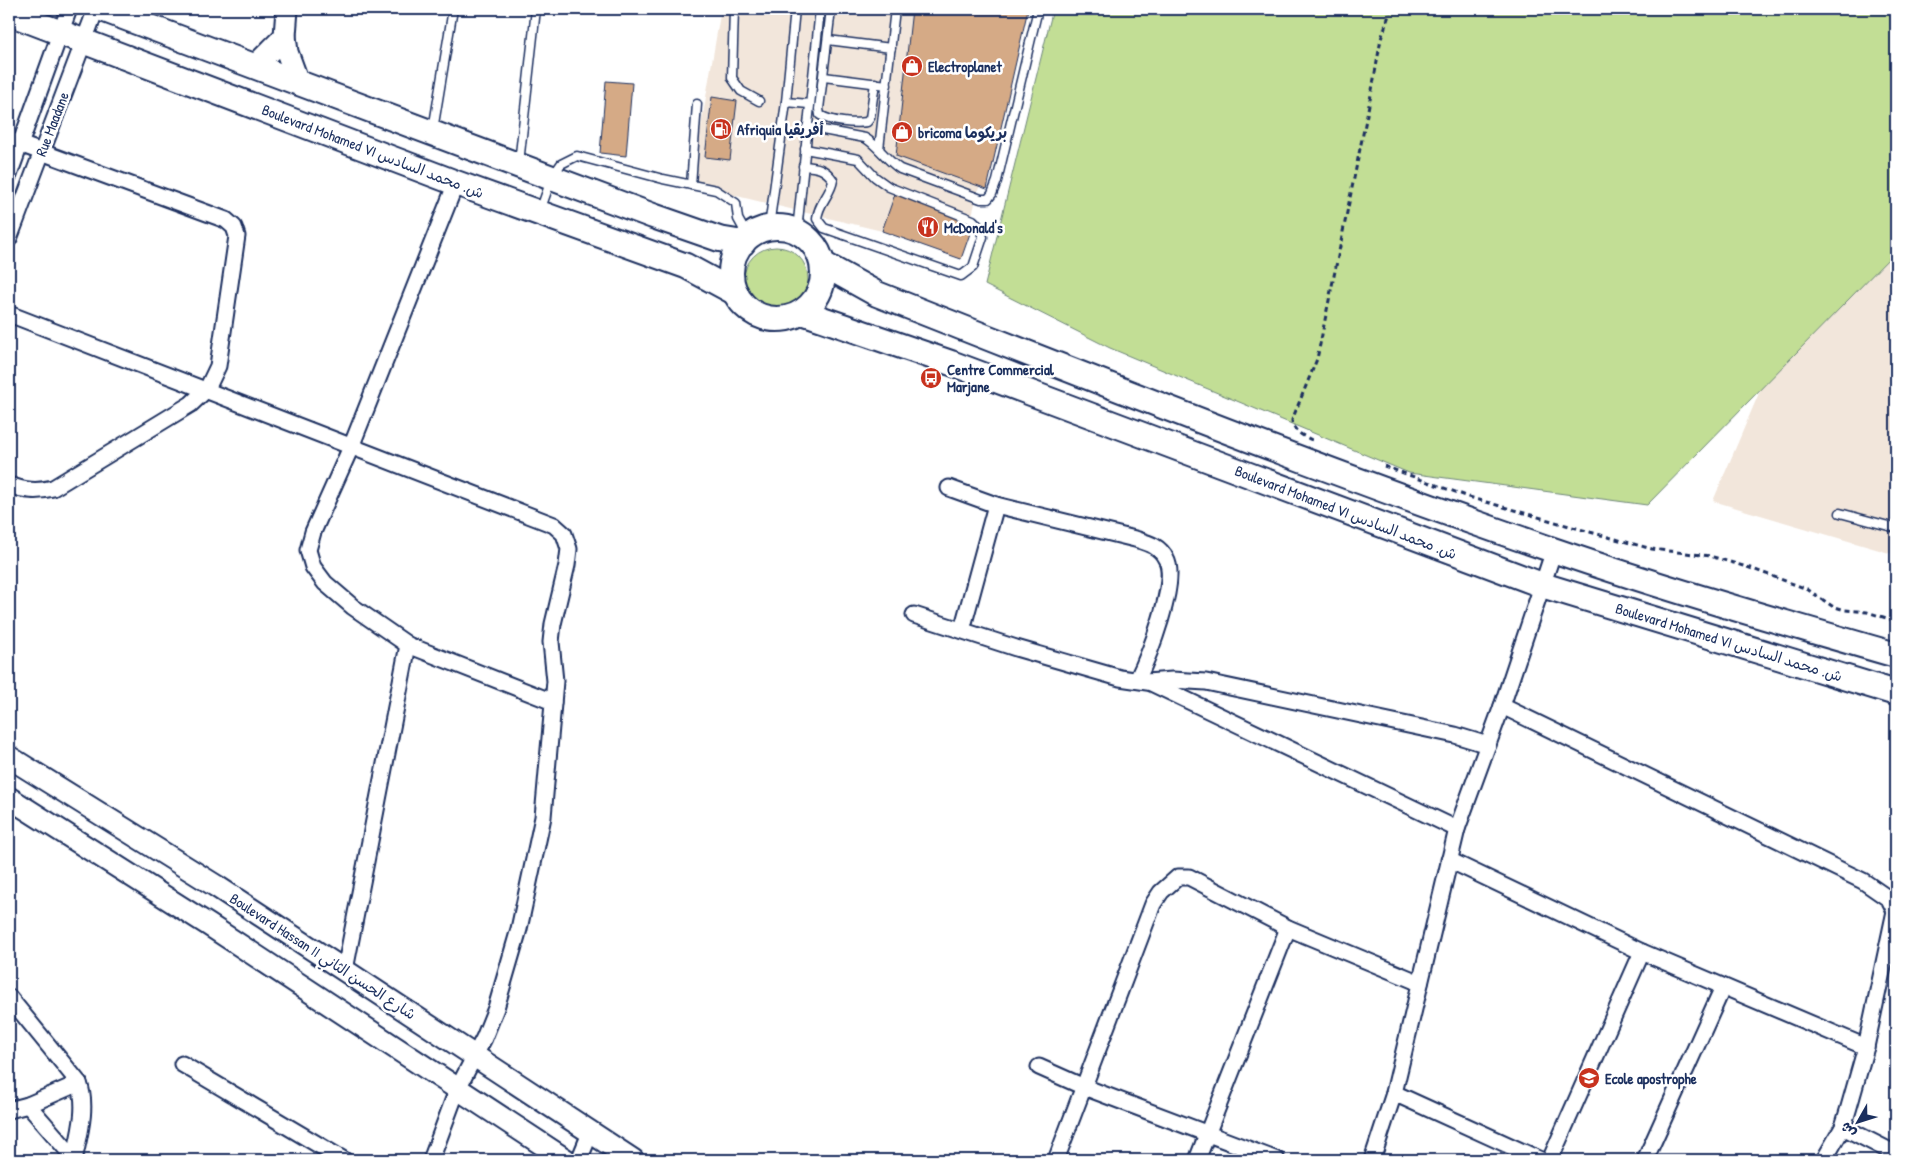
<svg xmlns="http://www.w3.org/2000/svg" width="1905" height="1169" font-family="'Patrick Hand','Playpen Sans Arabic',sans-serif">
<rect width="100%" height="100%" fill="#fff"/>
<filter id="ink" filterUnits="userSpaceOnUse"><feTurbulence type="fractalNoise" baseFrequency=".02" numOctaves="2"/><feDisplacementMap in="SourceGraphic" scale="10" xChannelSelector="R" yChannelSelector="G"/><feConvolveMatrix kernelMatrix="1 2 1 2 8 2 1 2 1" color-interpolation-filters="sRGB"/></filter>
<g filter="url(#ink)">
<g fill="#f2e6db">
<polygon points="721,9 1024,9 961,259 882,231 691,185"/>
<polygon points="1896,238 1896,555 1713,501 1771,365"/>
</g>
<g fill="#c2de95" stroke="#6e867a">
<polygon points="1053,9 1896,9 1896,251 1647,505 1409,473 1110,348 985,285"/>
<circle cx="776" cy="279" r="32"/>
</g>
<g fill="#d5aa86" stroke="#1b2f5e">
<polygon points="912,9 1028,9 987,189 896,156"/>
<polygon points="606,81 632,83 626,156 600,153"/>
<polygon points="712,97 737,101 730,160 705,157"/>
<polygon points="895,194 974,222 961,259 882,231"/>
</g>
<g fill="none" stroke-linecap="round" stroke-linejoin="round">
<g stroke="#1b2f5e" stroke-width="11">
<g id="lane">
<polyline points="734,9 732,78 741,91 759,101"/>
<path d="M831 9 819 109 820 115C831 122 854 124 867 122L870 118 875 83"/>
<polyline points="828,40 891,48"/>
<polyline points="824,77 887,85"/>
<polyline points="786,102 809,104"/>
<path d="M807 127 865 138C879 146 886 160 900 169L981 199H988L992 194 997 181 1038 9"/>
<polyline points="433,130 453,9"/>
<polyline points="879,149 895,9"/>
<polyline points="519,163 536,9"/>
<path d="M803 166C817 167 825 168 833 180 831 195 818 203 817 219L824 228 961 276 973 267 983 237 978 225 973 220 889 187 875 177 858 159 805 149"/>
<polyline points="691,185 697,104"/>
<polyline points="540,211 552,177 561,164 577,156 663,179 716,190 736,203 738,219 748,237"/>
<polyline points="769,227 786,102 795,9"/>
<polyline points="797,231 820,9"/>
<polyline points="1840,513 1896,528"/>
</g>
</g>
<g stroke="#1b2f5e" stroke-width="19">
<g id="street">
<path d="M9 140 226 220 234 227 237 236 218 366 207 389 191 404 53 488C37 492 25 491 9 485"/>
<polyline points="9,175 69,9"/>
<polyline points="456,183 351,447 313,532 308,550 313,567 325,583 353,607 408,645 553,702"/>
<polyline points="9,239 96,9"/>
<path d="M9 314C191 383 372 455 554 525L564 534 569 549 567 565 553 624 551 642 555 681 543 817 519 929 496 1008 484 1038 457 1090 431 1160"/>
<path d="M949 488 996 505 1135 539C1148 543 1160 546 1166 559 1179 581 1148 658 1137 680"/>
<polyline points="914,615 1016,648 1120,678 1147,682 1172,680 1206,682 1455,735 1488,745"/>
<polyline points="962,630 996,505"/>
<polyline points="1149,682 1457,829"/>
<polyline points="1502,706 1863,881 1889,899 1895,911 1866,1047 1849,1107 1843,1127 1824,1160"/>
<polyline points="1449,860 1642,952 1866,1047"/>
<polyline points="345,970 408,645"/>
<path d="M9 997 79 1083C88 1107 79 1136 74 1160"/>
<polyline points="182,1064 344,1160"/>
<polyline points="1039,1067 1084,1087 1277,1160"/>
<polyline points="1394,1093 1541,1160"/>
<polyline points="28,1105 75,1159"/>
<polyline points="9,1110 28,1105 79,1083"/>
<polyline points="1843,1127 1896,1154"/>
<polyline points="579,1160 591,1131"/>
<polyline points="1056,1160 1153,904 1161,892 1178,877 1189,877 1288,928 1420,983"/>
<polyline points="1197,1160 1288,928"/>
<polyline points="1372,1160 1394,1093 1457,829 1502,706 1554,550"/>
<polyline points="1550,1160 1642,952"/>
<polyline points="1645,1160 1723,987"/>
</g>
</g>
<g stroke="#1b2f5e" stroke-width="25">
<g id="secondary">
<polyline points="287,9 285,36 287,52 298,82"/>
<polyline points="255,66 285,36"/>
<polyline points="9,757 216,886 633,1160"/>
<polyline points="9,798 209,925 566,1160"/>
</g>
</g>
<g stroke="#1b2f5e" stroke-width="28">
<g id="primary">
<polyline points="102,9 653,216 719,239 743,243"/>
<polyline points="9,13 456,183 686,266 736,293"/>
<circle cx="777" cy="273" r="46"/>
<path d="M823 264 877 294C1101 382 1325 472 1553 550 1666 589 1781 622 1896 655"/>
<polyline points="802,312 951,363 1542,585 1896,693"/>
</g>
</g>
<g stroke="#1b2f5e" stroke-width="3" stroke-dasharray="5 4" stroke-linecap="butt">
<path d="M1312 440C1303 436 1292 431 1292 420L1317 359 1372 90 1381 39 1391 9"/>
<polyline points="1384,466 1469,497 1590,532 1652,549 1710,556 1750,568 1807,589 1832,606 1845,610 1867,612 1896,621"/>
</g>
<use href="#lane" stroke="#fff" stroke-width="8"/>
<use href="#street" stroke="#fff" stroke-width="15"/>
<use href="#secondary" stroke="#fff" stroke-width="21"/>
<use href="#primary" stroke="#fff" stroke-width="24"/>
</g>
</g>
<defs>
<g id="shop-disc" transform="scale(1.125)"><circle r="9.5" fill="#c8321e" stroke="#fff"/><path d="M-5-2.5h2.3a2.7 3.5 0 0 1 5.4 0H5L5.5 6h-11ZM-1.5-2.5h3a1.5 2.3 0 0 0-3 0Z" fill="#fff"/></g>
<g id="fuel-disc" transform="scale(1.125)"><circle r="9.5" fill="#c8321e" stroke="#fff"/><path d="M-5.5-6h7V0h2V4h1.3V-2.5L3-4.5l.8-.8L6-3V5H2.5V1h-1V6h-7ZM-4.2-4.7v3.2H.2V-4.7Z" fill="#fff"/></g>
<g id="restaurant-disc" transform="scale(1.125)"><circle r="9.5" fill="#c8321e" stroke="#fff"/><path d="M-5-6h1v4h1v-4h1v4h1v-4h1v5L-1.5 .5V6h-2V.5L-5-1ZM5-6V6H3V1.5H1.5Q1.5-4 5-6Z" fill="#fff"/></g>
<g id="bus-disc" transform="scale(1.125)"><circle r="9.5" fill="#c8321e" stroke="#fff"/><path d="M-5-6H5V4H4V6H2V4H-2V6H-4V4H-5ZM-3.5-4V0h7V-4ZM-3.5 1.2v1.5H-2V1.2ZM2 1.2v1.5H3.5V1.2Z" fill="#fff"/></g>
<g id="school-disc" transform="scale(1.125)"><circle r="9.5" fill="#c8321e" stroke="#fff"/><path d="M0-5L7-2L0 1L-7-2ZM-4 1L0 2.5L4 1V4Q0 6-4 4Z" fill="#fff"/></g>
</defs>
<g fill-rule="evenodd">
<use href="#shop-disc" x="912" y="66"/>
<use href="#fuel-disc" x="721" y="129"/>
<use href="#shop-disc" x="902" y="132"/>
<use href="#restaurant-disc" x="928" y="227"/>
<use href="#bus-disc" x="931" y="378"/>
<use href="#school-disc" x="1589" y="1078"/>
</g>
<g text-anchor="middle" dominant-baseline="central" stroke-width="5" stroke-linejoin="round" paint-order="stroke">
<g font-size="15" font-weight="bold" fill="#1b2f5e" stroke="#fff" text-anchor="start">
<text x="928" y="66">Electroplanet</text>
<text x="737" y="129">Afriquia أفريقيا</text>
<text x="918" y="132">bricoma بريكوما</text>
<text x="944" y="227">McDonald's</text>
<text x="947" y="369">Centre Commercial<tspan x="947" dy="17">Marjane</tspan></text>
<text x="1605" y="1078">Ecole apostrophe</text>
</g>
<g font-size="15" fill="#1b2f5e" stroke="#fff">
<text transform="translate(52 124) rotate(-69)">Rue Maadane</text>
<text transform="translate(373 151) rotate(21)">Boulevard Mohamed VI ش. محمد السادس</text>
<text transform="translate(1346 512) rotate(21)">Boulevard Mohamed VI ش. محمد السادس</text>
<text transform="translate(1729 642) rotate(17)">Boulevard Mohamed VI ش. محمد السادس</text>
<text transform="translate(323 956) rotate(33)">Boulevard Hassan II شارع الحسن الثاني</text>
</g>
</g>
<rect width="1905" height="1169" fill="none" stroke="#fff" stroke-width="30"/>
<rect x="15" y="15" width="1875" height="1139" fill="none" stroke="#1b2f5e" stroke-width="2" filter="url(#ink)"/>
<g transform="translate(1858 1122) rotate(231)" stroke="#ffffff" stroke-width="4" paint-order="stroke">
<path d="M0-4L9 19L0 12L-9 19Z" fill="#1b2f5e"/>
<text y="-8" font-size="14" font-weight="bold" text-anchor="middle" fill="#1b2f5e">ش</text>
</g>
</svg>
